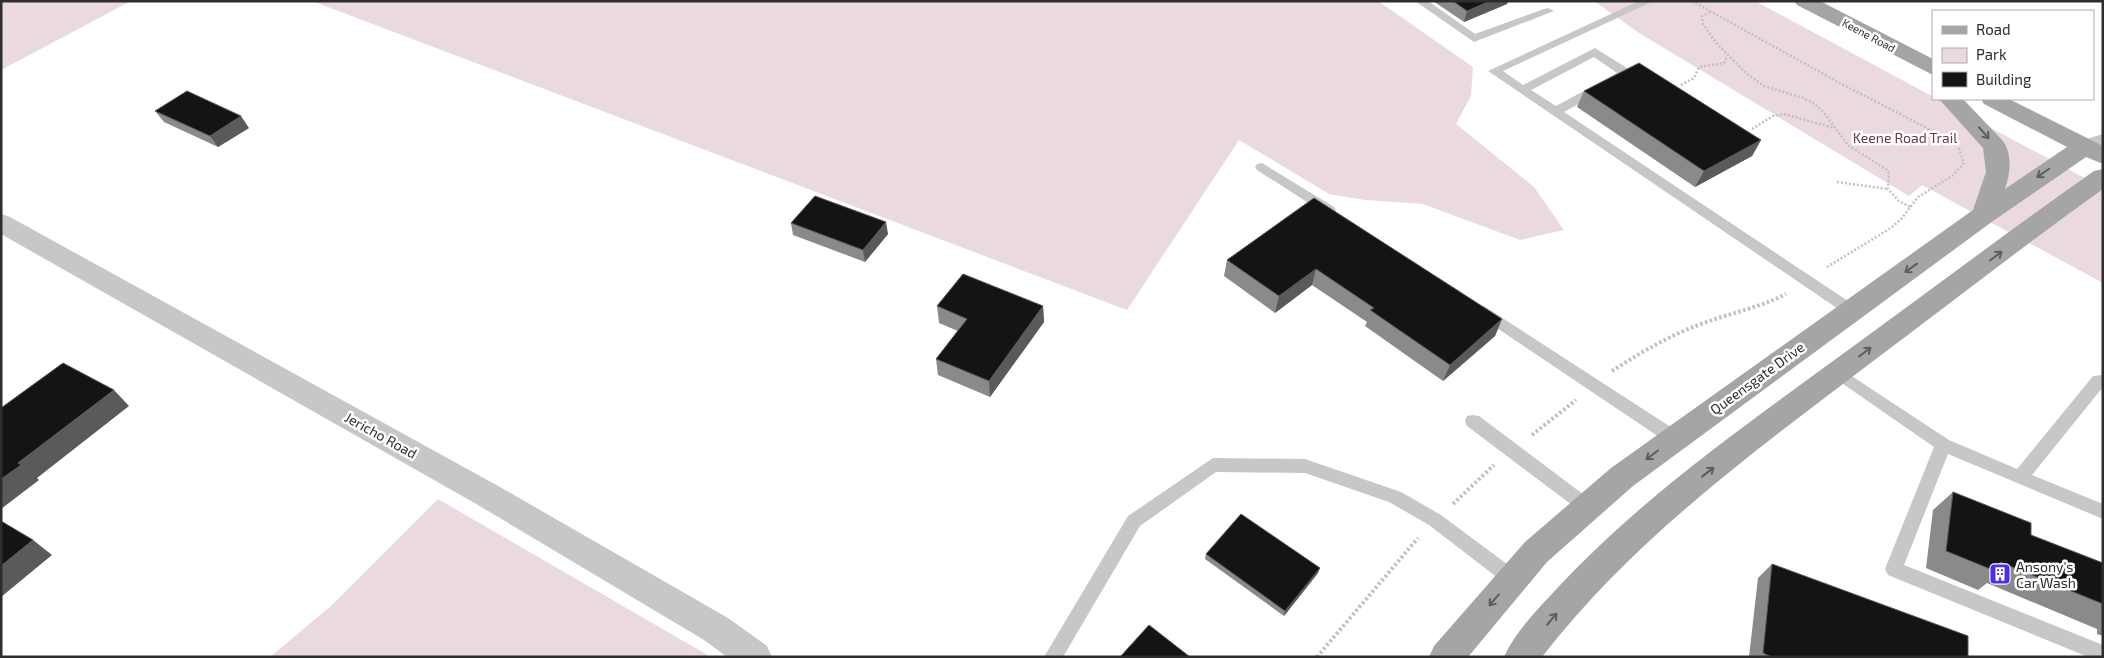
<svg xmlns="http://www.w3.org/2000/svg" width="2104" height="658" font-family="'Exo 2',sans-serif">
<rect width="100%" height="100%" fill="#fff"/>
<g fill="#eadade">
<polygon points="1,1 131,1 1,70"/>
<polygon points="312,1 1378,1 1473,67 1471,96 1456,124 1534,187 1564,230 1520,240 1423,204 1365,200 1329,194 1239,140 1127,310"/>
<polygon points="1594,1 1755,1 2103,188 2103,283 1922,185 1909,196 1639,33"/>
<polygon points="438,499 711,657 270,657 332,605"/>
</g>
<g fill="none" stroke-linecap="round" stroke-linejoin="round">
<g stroke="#c1c1c1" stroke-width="2.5" stroke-dasharray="2 2" stroke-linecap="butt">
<polyline points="1692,1 1836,81 1954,142"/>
<polyline points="1710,12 1702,16 1703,24 1717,44 1747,74 1764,86 1803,98 1815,104 1824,113 1848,145 1887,170 1889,174 1888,189 1899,201 1910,207"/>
<polyline points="1681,85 1694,78 1699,67 1724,63 1727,56"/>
<polyline points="1752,129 1773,116 1784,114 1834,128"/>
<polyline points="1837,182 1888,189"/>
<polyline points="1827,267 1891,228 1902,218 1918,197 1952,176 1964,163 1958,146"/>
</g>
<g stroke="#c1c1c1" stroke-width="4" stroke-dasharray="2.5 2.5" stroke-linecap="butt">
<path d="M1612 371C1640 353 1670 335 1701 324 1730 313 1759 308 1786 294"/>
<polyline points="1532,435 1576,400"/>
<polyline points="1453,504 1494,465"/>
<polyline points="1317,657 1418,538"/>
</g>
<g fill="#c7c7c7" fill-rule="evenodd">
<polygon points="1415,1 1428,1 1475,34 1544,9 1548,8 1554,11 1474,42"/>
<path d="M1639 1H1654L1503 71 1523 85 1595 48 1630 70 1632 73 1630 76 1564 112 1857 307 1859 311 1857 315H1847L1488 71ZM1594 57 1617 73 1556 106 1531 90Z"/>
<polygon points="1262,163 1334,207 1336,210 1334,213 1324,213 1257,170 1255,167 1257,164"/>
<polygon points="1484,306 1680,433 1682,438 1680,443 1674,445 1668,443 1479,316 1477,312 1479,308"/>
<polygon points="1838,367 1949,440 2017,469 2093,376 2103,375 2103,387 2032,475 2103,504 2103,519 1948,454 1904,565 2103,645 2103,657 2088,657 1888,575 1885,569 1934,447 1833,377 1830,373 1833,369"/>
<polygon points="1473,415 1479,416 1592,501 1595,506 1592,511 1586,513 1580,511 1467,426 1465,421 1467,416"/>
<polygon points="1213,458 1305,459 1401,492 1441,515 1519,573 1522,579 1519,585 1513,587 1507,585 1429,525 1389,502 1305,473 1216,472 1140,526 1063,657 1044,657 1128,516"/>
</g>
<polygon fill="#c7c7c7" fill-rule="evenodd" points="1,214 10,217 500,487 728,618 767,646 772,657 727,657 704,640 478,505 1,234"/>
<polygon fill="#c7c7c7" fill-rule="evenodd" points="2103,134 2103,150 2084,155 2076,152 2072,147 2076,142"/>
<g fill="#a5a5a5" fill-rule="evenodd">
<polygon points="1794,1 1820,1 1933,59 1933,75 1797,5"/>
<path d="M1939 99H1963L2003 141C2013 155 2010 174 2005 189L2067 147 1984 104 1981 99H2009L2103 146V164L2086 157 1993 221 1633 486 1547 562 1468 657H1429L1434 646 1525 542 1611 468 1973 210 1986 172 1983 148Z"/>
<path d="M2103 169V189C2022 247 1944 308 1864 368 1748 456 1632 541 1542 657H1504C1516 630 1541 606 1561 584 1645 495 1746 425 1844 353 1928 292 2010 230 2094 171Z"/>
</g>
</g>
<g fill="#8a8a8a">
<polygon points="1433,1 1508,1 1507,4 1464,22"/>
<polygon points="1584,91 1761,140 1752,156 1695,187 1577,107"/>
<polygon points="155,111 249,128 218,147 164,122"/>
<polygon points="1314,198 1502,319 1495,336 1443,381 1365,326 1367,322 1312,285 1275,313 1224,276 1227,260"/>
<polygon points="791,223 888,234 865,262 793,235"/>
<polygon points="937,306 1043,306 1044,322 990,397 938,375 936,359 958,331 939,323"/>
<polygon points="1953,492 2031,535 2103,563 2103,636 2097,634 2097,629 1987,583 1978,590 1926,568 1933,510"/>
<polygon points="1206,554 1318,573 1284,616 1205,559"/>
<polygon points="1772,564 1968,657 1749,657 1758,578"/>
</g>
<g fill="#5a5a5a">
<polygon points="1490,1 1508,1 1507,4 1464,22 1467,11"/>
<polygon points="241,116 249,128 218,147 210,136"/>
<polygon points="1761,140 1752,156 1695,187 1704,171"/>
<polygon points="886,222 888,234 865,262 863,250"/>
<polygon points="1316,269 1312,285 1275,313 1279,296"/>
<polygon points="1043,306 1044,322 990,397 989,381"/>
<polygon points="1502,319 1495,336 1443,381 1450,365"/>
<polygon points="114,390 129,406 37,478 39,480 1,509 1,479 18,463"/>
<polygon points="33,540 52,555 1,597 1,566"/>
<polygon points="1320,568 1318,573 1284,616 1285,611"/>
</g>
<g fill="#141414" stroke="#5a5a5a">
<polygon points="1453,1 1490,1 1467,11"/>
<polygon points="1639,63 1761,140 1704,171 1584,91"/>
<polygon points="187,91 241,116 210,136 155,111"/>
<polygon points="815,196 886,222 863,250 791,223"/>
<polygon points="1314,198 1502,319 1450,365 1370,310 1374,308 1316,269 1279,296 1227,260"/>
<polygon points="963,274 1043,306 989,381 936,359 967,319 937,306"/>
<polygon points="63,363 114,390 18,463 21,465 1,479 1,408"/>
<polygon points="1953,492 2031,523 2031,535 2103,563 2103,604 2000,562 2000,573 1946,551"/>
<polygon points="1241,514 1320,568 1285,611 1206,554"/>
<polygon points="1,521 33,540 1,566"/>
<polygon points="1772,564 1968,636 1968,657 1772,657 1763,653"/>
<polygon points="1149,625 1190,657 1120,657"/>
</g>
<defs><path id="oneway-shaft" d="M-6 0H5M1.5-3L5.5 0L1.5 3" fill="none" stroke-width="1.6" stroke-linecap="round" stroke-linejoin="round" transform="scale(1.25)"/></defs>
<g stroke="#5d5d5d">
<use href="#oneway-shaft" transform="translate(1984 133) rotate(49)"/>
<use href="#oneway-shaft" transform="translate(2043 173) rotate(145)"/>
<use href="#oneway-shaft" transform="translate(1996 256) rotate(-37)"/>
<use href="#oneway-shaft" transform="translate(1911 268) rotate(144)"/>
<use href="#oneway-shaft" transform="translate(1865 352) rotate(-37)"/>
<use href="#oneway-shaft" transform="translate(1652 455) rotate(143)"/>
<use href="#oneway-shaft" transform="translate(1708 472) rotate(-38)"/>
<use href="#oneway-shaft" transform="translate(1494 600) rotate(131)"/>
<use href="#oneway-shaft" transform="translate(1552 619) rotate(-50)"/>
</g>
<defs>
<g id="building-square" transform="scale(1.125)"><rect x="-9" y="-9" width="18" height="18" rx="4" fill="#4f2ee5" stroke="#fff"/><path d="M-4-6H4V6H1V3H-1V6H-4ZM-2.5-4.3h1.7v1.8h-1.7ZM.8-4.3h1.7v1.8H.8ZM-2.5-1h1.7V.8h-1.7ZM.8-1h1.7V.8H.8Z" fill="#fff"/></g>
</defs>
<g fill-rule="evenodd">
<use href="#building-square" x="2000" y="574"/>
</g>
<g text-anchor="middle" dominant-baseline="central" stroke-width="5" stroke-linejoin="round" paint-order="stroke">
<g font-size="11" fill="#2d2d2d" stroke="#fff">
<text transform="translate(1869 35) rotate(28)">Keene Road</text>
</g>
<g font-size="14" fill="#683a44" stroke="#fff">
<text x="1905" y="137">Keene Road Trail</text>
</g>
<g font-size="14" fill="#2d2d2d" stroke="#fff">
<text transform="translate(1757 378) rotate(-36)">Queensgate Drive</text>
<text transform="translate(381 435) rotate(29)">Jericho Road</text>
</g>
<g font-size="14" fill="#2d2d2d" stroke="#fff" text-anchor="start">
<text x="2016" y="566">Ansony's<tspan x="2016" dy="16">Car Wash</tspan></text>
</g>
</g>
<rect width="2104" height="658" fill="none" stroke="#2d2d2d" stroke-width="5"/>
<rect x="1932" y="10" width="162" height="90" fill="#ffffff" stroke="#ababab"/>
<rect x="1942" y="26" width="25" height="8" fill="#a5a5a5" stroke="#ababab"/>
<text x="1976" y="35" font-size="15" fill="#2d2d2d">Road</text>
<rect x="1942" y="48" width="25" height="15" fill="#eadade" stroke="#ababab"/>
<text x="1976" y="60" font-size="15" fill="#2d2d2d">Park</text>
<rect x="1942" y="72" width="25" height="15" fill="#141414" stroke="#ababab"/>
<text x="1976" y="85" font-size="15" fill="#2d2d2d">Building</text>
</svg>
